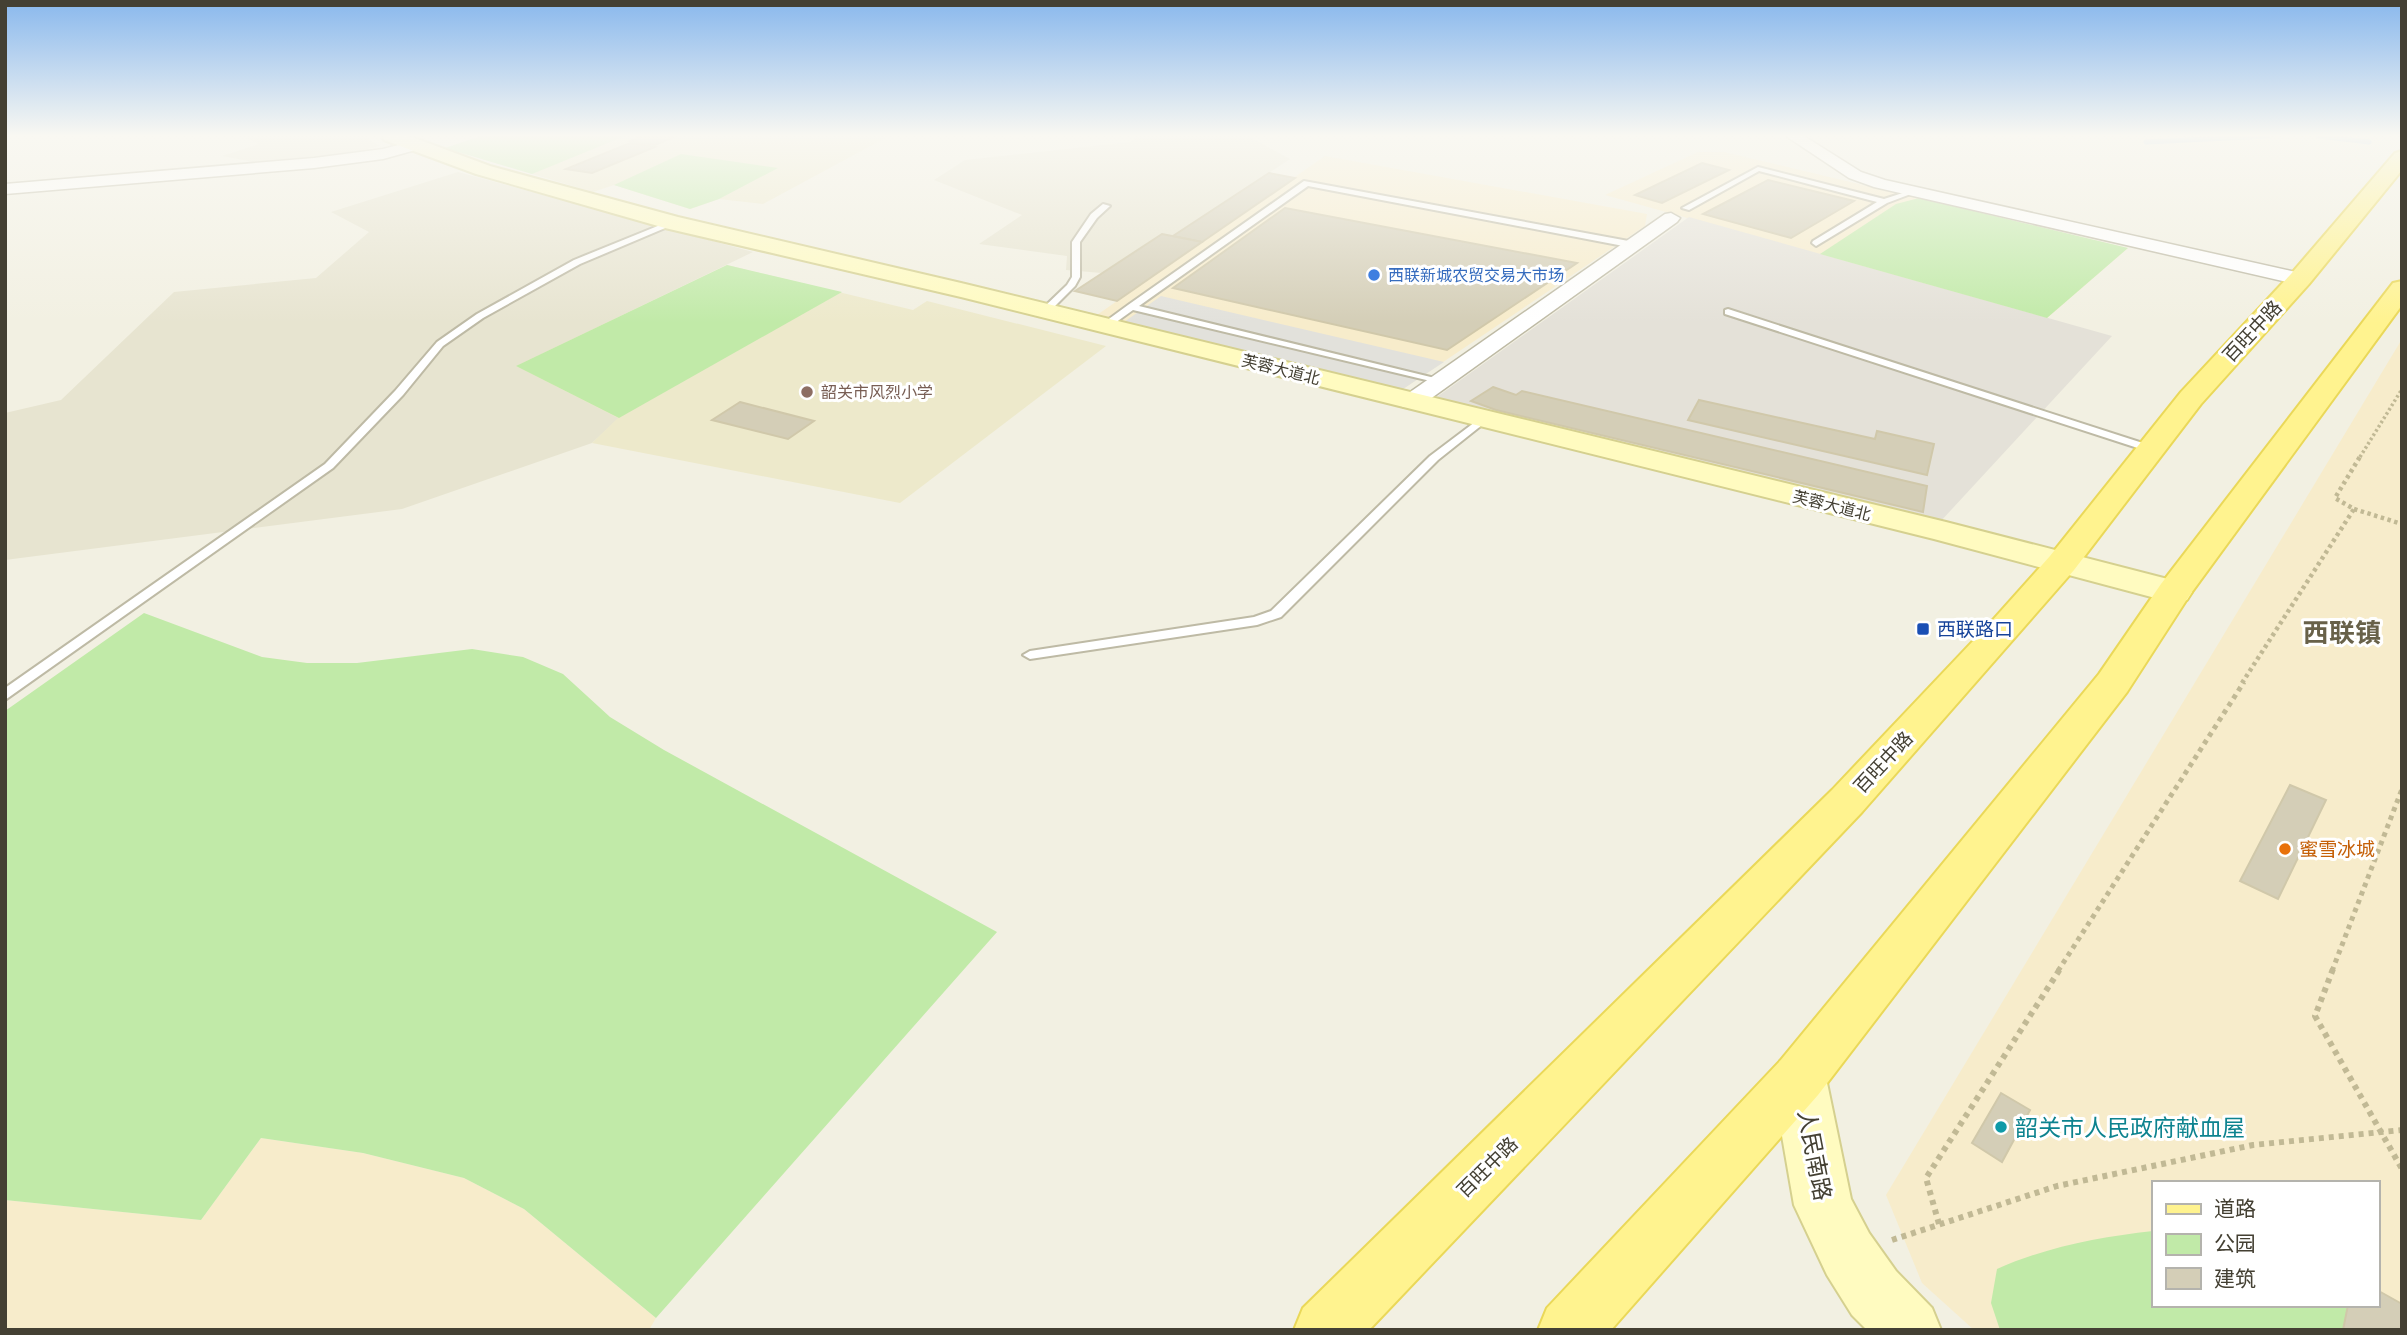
<svg xmlns="http://www.w3.org/2000/svg" width="2407" height="1335" font-family="'Archivo Narrow','Noto Sans SC',sans-serif">
<rect width="100%" height="100%" fill="#f2f0e2"/>
<g fill="#e7e4d0">
<polygon points="242,136 364,136 379,146 345,155 254,162 222,156 259,144"/>
<polygon points="1139,136 1248,136 1290,159 1173,236 1162,234 1102,273 1066,270 1067,256 979,244 1022,215 934,180 965,160 1130,142"/>
<polygon points="458,172 753,252 517,366 619,418 592,443 402,509 5,560 5,413 61,400 174,292 316,278 369,232 331,212"/>
</g>
<g fill="#f7eccb" fill-rule="evenodd">
<polygon points="1698,152 1724,152 2128,248 2047,318 1605,195"/>
<polygon points="1325,156 1647,214 1645,226 1403,389 1097,315"/>
<path d="M2402 339V1330H1974L1922 1283 1886 1195ZM2153 1183H2377V1305H2153Z"/>
<polygon points="261,1138 363,1153 464,1178 524,1209 656,1318 649,1330 5,1330 5,1200 201,1220"/>
</g>
<polygon fill="#e4e1d8" points="1689,217 2112,336 1940,522 1434,399"/>
<g fill="#ede9cb">
<polygon points="481,136 889,136 763,204 719,199 690,209 614,185 593,192 445,148"/>
<polygon points="727,265 913,310 927,301 1106,346 900,503 592,443 618,418 516,366"/>
</g>
<g fill="#c1eaa8">
<polygon points="481,136 625,136 532,174 445,148"/>
<polygon points="681,154 778,168 719,199 690,209 614,185"/>
<polygon points="1919,198 2128,248 2047,318 1820,254 1896,204"/>
<polygon points="727,265 842,292 619,418 516,366"/>
<polygon points="144,613 262,657 307,663 357,663 472,649 523,657 563,674 610,717 664,750 997,932 656,1318 524,1209 464,1178 363,1153 261,1138 201,1220 5,1200 5,711"/>
<path d="M2153 1231V1305H2348L2343 1330H2000L1991 1303 1997 1269C2046 1247 2100 1237 2153 1231Z"/>
</g>
<polygon fill="#e2e1db" points="1161,296 1444,362 1403,389 1124,322"/>
<g fill="none" stroke-linecap="round" stroke-linejoin="round">
<g stroke="#9abff4" stroke-width="5">
<polyline points="2318,136 2369,142"/>
<polyline points="2146,142 2268,136"/>
</g>
</g>
<g fill="#d4ceb7" stroke="#d0c8aa" stroke-width="2">
<polygon points="641,136 676,136 655,145 630,141"/>
<polygon points="630,143 655,147 592,173 566,169"/>
<polygon points="1702,163 1729,170 1662,203 1635,195"/>
<polygon points="1269,173 1295,178 1202,242 1173,236"/>
<polygon points="1768,180 1854,201 1791,238 1703,214"/>
<polygon points="1285,208 1577,263 1447,350 1173,288"/>
<polygon points="1162,234 1202,242 1117,301 1075,291"/>
<polygon points="1493,387 1516,395 1522,391 1927,486 1923,512 1496,410 1471,401"/>
<polygon points="1699,400 1875,439 1877,431 1934,444 1927,475 1688,420"/>
<polygon points="740,402 814,421 788,439 712,420"/>
<polygon points="2290,785 2326,800 2278,899 2240,881"/>
<polygon points="2001,1093 2030,1110 2002,1162 1972,1143"/>
<polygon points="2377,1290 2402,1304 2402,1330 2343,1330 2348,1305 2377,1305"/>
</g>
<g fill="none" stroke-linecap="round" stroke-linejoin="round">
<g stroke="#bebaa5" stroke-width="4">
<g id="lane">
<polygon points="1758,167 1884,199 1912,190 1916,192 1887,203 1816,246 1812,243 1813,241 1877,202 1759,171 1689,210 1682,208"/>
<polygon points="1304,181 1634,242 1638,245 1634,248 1308,186 1139,306 1443,380 1443,384 1133,310 1108,328 1102,328 1102,324 1128,305"/>
<polygon points="1103,204 1110,206 1097,218 1080,242 1080,277 1075,286 1048,313 1042,313 1042,309 1067,285 1072,277 1072,242 1091,214"/>
<polygon points="670,221 677,223 580,264 483,318 443,346 403,395 333,468 5,700 5,688 325,464 395,391 437,342 477,314 574,260"/>
<polygon points="1728,309 2155,447 2157,449 2151,452 2147,451 1725,314 1725,310"/>
<polygon points="1483,416 1488,419 1487,421 1438,460 1281,617 1257,625 1030,659 1023,655 1030,651 1254,617 1271,611 1430,456"/>
</g>
</g>
<g stroke="#bebaa5" stroke-width="3">
<g id="street">
<polygon points="1786,136 1804,136 1861,172 1885,180 2300,273 2309,279 2300,285 1874,187 1849,178"/>
<polygon points="414,141 422,146 419,149 383,159 314,168 5,194 5,184 314,158 383,149"/>
<polygon points="1671,213 1680,218 1677,222 1419,407 1403,407 1400,402 1403,397 1665,214"/>
</g>
</g>
<g stroke="#d5d08f" stroke-width="4">
<g id="secondary">
<polygon points="382,136 409,136 490,166 678,217 961,283 1946,522 2187,584 2192,592 2187,600 2174,603 1934,539 961,297 665,228 476,174 384,140"/>
<polygon points="1799,1055 1818,1061 1826,1078 1851,1199 1869,1233 1896,1271 1932,1308 1941,1330 1867,1330 1852,1315 1827,1275 1794,1205 1772,1078 1780,1061"/>
</g>
</g>
<g stroke="#ead859" stroke-width="4">
<g id="primary">
<polygon points="2402,151 2402,170 2309,284 2201,404 2074,570 1862,812 1369,1330 1294,1330 1303,1308 1832,790 1991,622 2050,556 2181,392 2291,274 2395,153"/>
<polygon points="2402,281 2402,305 2189,596 2127,692 1818,1095 1611,1330 1538,1330 1547,1308 1780,1061 2099,674 2161,584 2393,283"/>
</g>
</g>
<polyline stroke="#c1b995" stroke-width="3.5" stroke-dasharray="2.5 2.5" stroke-linecap="butt" points="2360,457 2402,389"/>
<g stroke="#c1b995" stroke-width="4.5" stroke-dasharray="3.5 3.5" stroke-linecap="butt">
<polyline points="2354,509 2402,524"/>
<polyline points="2242,683 2354,509 2335,498 2361,455"/>
</g>
<g stroke="#c1b995" stroke-width="5" stroke-dasharray="4.5 4.5" stroke-linecap="butt">
<polyline points="2058,971 2244,682"/>
<polyline points="2332,971 2402,789"/>
</g>
<g stroke="#c1b995" stroke-width="6" stroke-dasharray="5 5" stroke-linecap="butt">
<polyline points="2333,969 2315,1016 2402,1169"/>
<polyline points="1939,1224 1926,1178 2060,969"/>
<polyline points="1892,1240 2057,1186 2253,1145 2402,1130"/>
</g>
<use href="#lane" fill="#fff" fill-rule="evenodd"/>
<use href="#street" fill="#fff" fill-rule="evenodd"/>
<use href="#secondary" fill="#fffbc0" fill-rule="evenodd"/>
<use href="#primary" fill="#fff38f" fill-rule="evenodd"/>
</g>
<linearGradient id="sky" x2="0" y2="1"><stop stop-color="#89b8ed"/><stop offset="0.42" stop-color="#f9f8f2"/><stop offset="1" stop-color="#f9f8f2" stop-opacity="0"/></linearGradient>
<rect width="2407" height="323" fill="url(#sky)"/>
<circle fill="#3f7fe0" stroke="#fff" stroke-width="2.5" cx="1374" cy="275" r="7"/>
<circle fill="#8d6e63" stroke="#fff" stroke-width="2.5" cx="807" cy="392" r="7"/>
<rect fill="#1a4fb4" stroke="#fff" stroke-width="2.5" x="1916" y="622" width="14" height="14" rx="3.5"/>
<circle fill="#e8710a" stroke="#fff" stroke-width="2.5" cx="2285" cy="849" r="7"/>
<circle fill="#0f9aa8" stroke="#fff" stroke-width="2.5" cx="2001" cy="1127" r="7"/>
<g text-anchor="middle" dominant-baseline="central" stroke-width="6" stroke-linejoin="round" paint-order="stroke">
<g font-size="16" fill="#366cbe" stroke="#fff" text-anchor="start">
<text x="1388" y="275">西联新城农贸交易大市场</text>
</g>
<g font-size="16" fill="#444033" stroke="#fff">
<text transform="translate(1281 369) rotate(14)">芙蓉大道北</text>
<text transform="translate(1832 505) rotate(14)">芙蓉大道北</text>
</g>
<g font-size="16" fill="#785e54" stroke="#fff" text-anchor="start">
<text x="821" y="392">韶关市风烈小学</text>
</g>
<g font-size="19" fill="#444033" stroke="#fff">
<text transform="translate(2252 331) rotate(-47)">百旺中路</text>
<text transform="translate(1883 762) rotate(-47)">百旺中路</text>
<text transform="translate(1487 1167) rotate(-45)">百旺中路</text>
</g>
<g font-size="19" fill="#164399" stroke="#fff" text-anchor="start">
<text x="1937" y="629">西联路口</text>
</g>
<g font-size="19" fill="#c56008" stroke="#fff" text-anchor="start">
<text x="2299" y="849">蜜雪冰城</text>
</g>
<g font-size="23" fill="#0d838f" stroke="#fff" text-anchor="start">
<text x="2015" y="1127">韶关市人民政府献血屋</text>
</g>
<g font-size="23" fill="#444033" stroke="#fff">
<text transform="translate(1815 1155) rotate(79)">人民南路</text>
</g>
<g font-size="26" font-weight="bold" fill="#686149" stroke="#fff">
<text x="2342" y="632">西联镇</text>
</g>
</g>
<rect width="2407" height="1335" fill="none" stroke="#444033" stroke-width="14"/>
<rect x="2152" y="1181" width="228" height="126" fill="#ffffff" stroke="#b4b3ad" stroke-width="2"/>
<rect x="2166" y="1204" width="35" height="10" fill="#fff38f" stroke="#b4b3ad" stroke-width="2"/>
<text x="2214" y="1216" font-size="21" fill="#444033">道路</text>
<rect x="2166" y="1234" width="35" height="21" fill="#c1eaa8" stroke="#b4b3ad" stroke-width="2"/>
<text x="2214" y="1251" font-size="21" fill="#444033">公园</text>
<rect x="2166" y="1268" width="35" height="21" fill="#d4ceb7" stroke="#b4b3ad" stroke-width="2"/>
<text x="2214" y="1286" font-size="21" fill="#444033">建筑</text>
</svg>
